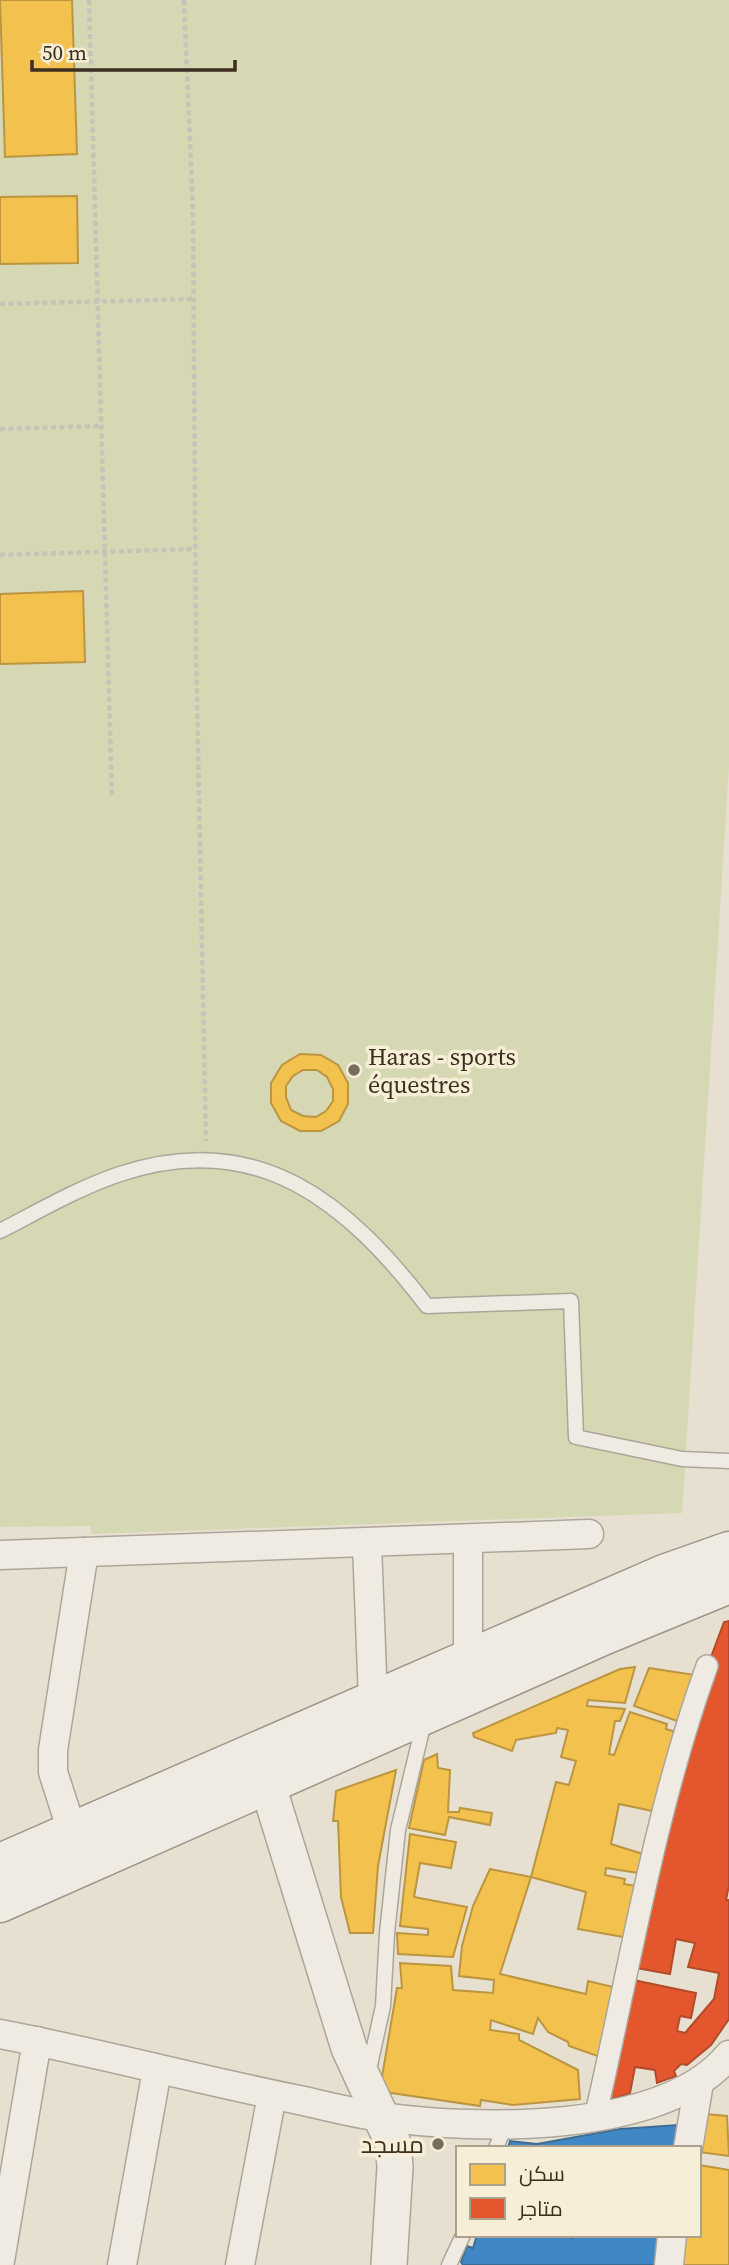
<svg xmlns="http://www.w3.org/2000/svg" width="729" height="2265" font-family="'Source Serif 4',Cairo,serif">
<rect width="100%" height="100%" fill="#e7e0d1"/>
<polygon fill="#d6d7b3" points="0,0 729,0 729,766 682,1513 91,1534 90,1526 0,1527"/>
<g fill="#f2c14e" stroke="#bc9540" stroke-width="2" fill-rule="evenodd">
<polygon points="0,0 72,0 77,154 5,157"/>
<polygon points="77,196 78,263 0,264 0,197"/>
<polygon points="83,591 85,662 0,664 0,594"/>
<path d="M300 1054 321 1055 338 1065 348 1083V1104L339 1121 321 1131H300L281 1121 271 1103V1083L282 1065ZM303 1070H317L327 1077 333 1089V1101L326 1111 316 1117 303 1116 291 1110 286 1097V1086L293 1076Z"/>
<polygon points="635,1667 625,1703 588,1700 587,1706 625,1709 620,1721 615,1721 609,1754 614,1755 630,1712 667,1724 666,1729 676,1732 657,1812 619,1804 611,1844 643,1854 639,1873 606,1868 605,1875 625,1879 624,1884 636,1886 629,1938 578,1929 586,1892 531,1877 556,1782 569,1785 576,1761 561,1757 568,1730 557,1728 556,1733 516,1740 512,1751 474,1737 473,1733 620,1669"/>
<polygon points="649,1668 695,1675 677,1721 634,1706"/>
<polygon points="437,1754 438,1768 450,1770 448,1812 459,1812 460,1808 492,1813 490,1825 449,1817 445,1835 409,1828 424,1760"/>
<polygon points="396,1770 378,1866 373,1933 350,1933 341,1897 338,1821 333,1821 336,1791"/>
<polygon points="410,1834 456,1842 451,1868 420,1863 414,1897 467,1907 453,1957 398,1954 397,1933 428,1935 428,1929 400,1926"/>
<polygon points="490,1869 531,1877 500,1974 586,1994 588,1981 617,1988 603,2058 569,2046 568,2042 548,2032 538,2018 533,2034 491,2020 490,2030 519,2034 519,2040 578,2070 580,2099 513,2105 481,2100 480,2106 385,2092 382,2077 397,1988 402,1988 400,1963 451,1966 453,1990 493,1993 494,1980 459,1976 462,1946 473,1906"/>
<polygon points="706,2114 727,2116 729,2156 699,2152"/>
<polygon points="699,2165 729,2170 729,2265 681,2265 682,2235 699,2235"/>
</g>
<polygon fill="#e4572e" stroke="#b24b2a" stroke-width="2" points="729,1621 729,1885 726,1900 729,1900 729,2019 711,2045 687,2065 681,2064 674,2071 676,2076 657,2083 655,2070 635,2067 630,2093 613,2099 606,2097 633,1980 696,1993 691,2018 680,2016 677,2031 685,2033 714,1999 719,1973 688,1967 695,1943 676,1939 670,1974 636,1968 689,1730 716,1660 711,1657 724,1622"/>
<g fill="#3f88c5" stroke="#3e6d94" stroke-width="2">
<polygon points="678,2125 676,2148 508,2148 510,2141 537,2144 620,2129"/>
<polygon points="477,2235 562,2235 572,2238 572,2235 662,2235 657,2265 463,2265 461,2262 467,2246 473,2248"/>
</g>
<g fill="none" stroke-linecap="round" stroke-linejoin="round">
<g stroke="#ada599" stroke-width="17">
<g id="service">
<path d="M0 1231C39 1211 78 1188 120 1174 258 1128 347 1202 427 1306L571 1301 576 1437 682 1459 729 1461"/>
<polyline points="368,2074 383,2006 387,1933 398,1830 424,1722"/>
<polyline points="496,2148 506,2123"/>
<polyline points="449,2265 463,2235"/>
</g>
</g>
<g stroke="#ada599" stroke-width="24">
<path id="pedestrian" d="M595 2118C630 1967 654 1813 707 1666"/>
</g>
<g stroke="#ada599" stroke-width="31">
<g id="minor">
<polyline points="367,1544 373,1700"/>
<polyline points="0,1555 589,1534"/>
<polyline points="468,1659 468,1540"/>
<polyline points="72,1831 53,1772 53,1750 84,1552"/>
<path d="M0 2034C100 2053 199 2080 299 2100 327 2106 355 2114 382 2117 478 2130 663 2135 729 2055"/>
<polyline points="688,2148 699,2083"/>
<polyline points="0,2261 37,2041"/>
<polyline points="122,2265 157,2070"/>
<polyline points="240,2265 272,2095"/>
<polyline points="669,2265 672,2235"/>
</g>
</g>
<g stroke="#ada599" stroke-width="38">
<polyline id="tertiary" points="259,1757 349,2048 393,2143 395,2167 389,2265"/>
</g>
<g stroke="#9c958a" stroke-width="41">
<g id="secondary">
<polyline points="0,1863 664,1574 729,1551"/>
<polyline points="0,1903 605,1635 729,1584"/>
</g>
</g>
<g stroke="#c8c2b9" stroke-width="4.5" stroke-dasharray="5 3.5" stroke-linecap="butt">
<polyline points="89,0 112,798"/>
<polyline points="184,0 193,212 196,649 206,1141"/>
<polyline points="0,304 193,299"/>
<polyline points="0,429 101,426"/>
<polyline points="0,555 194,549"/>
</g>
<use href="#service" stroke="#efebe3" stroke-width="14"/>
<use href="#pedestrian" stroke="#efebe3" stroke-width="21"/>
<use href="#minor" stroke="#efebe3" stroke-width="28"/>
<use href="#tertiary" stroke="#efebe3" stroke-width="35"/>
<use href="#secondary" stroke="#efebe3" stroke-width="38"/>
</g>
<g fill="#786c5e" stroke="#f7eed8" stroke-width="2.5">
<circle cx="354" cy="1070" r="7"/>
<circle cx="438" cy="2144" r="7"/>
</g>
<g text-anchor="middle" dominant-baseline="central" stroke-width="7" stroke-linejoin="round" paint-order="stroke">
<g font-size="24" fill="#3d2e20" stroke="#f7eed8" text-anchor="start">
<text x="368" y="1056">Haras - sports<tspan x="368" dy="28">équestres</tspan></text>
<text x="424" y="2144" text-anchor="end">مسجد</text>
</g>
</g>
<rect x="456" y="2146" width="245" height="91" fill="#f7eed8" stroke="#ada18e" stroke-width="2"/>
<rect x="470" y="2164" width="35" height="21" fill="#f2c14e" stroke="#ada18e" stroke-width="2"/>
<text x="519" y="2181" font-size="21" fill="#3d2e20">سكن</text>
<rect x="470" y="2198" width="35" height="21" fill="#e4572e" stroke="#ada18e" stroke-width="2"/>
<text x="519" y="2216" font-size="21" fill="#3d2e20">متاجر</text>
<path d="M32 60v10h203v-10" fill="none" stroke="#3d2e20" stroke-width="3.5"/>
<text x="42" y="60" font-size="21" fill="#3d2e20" stroke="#f7eed8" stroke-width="5" paint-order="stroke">50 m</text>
</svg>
